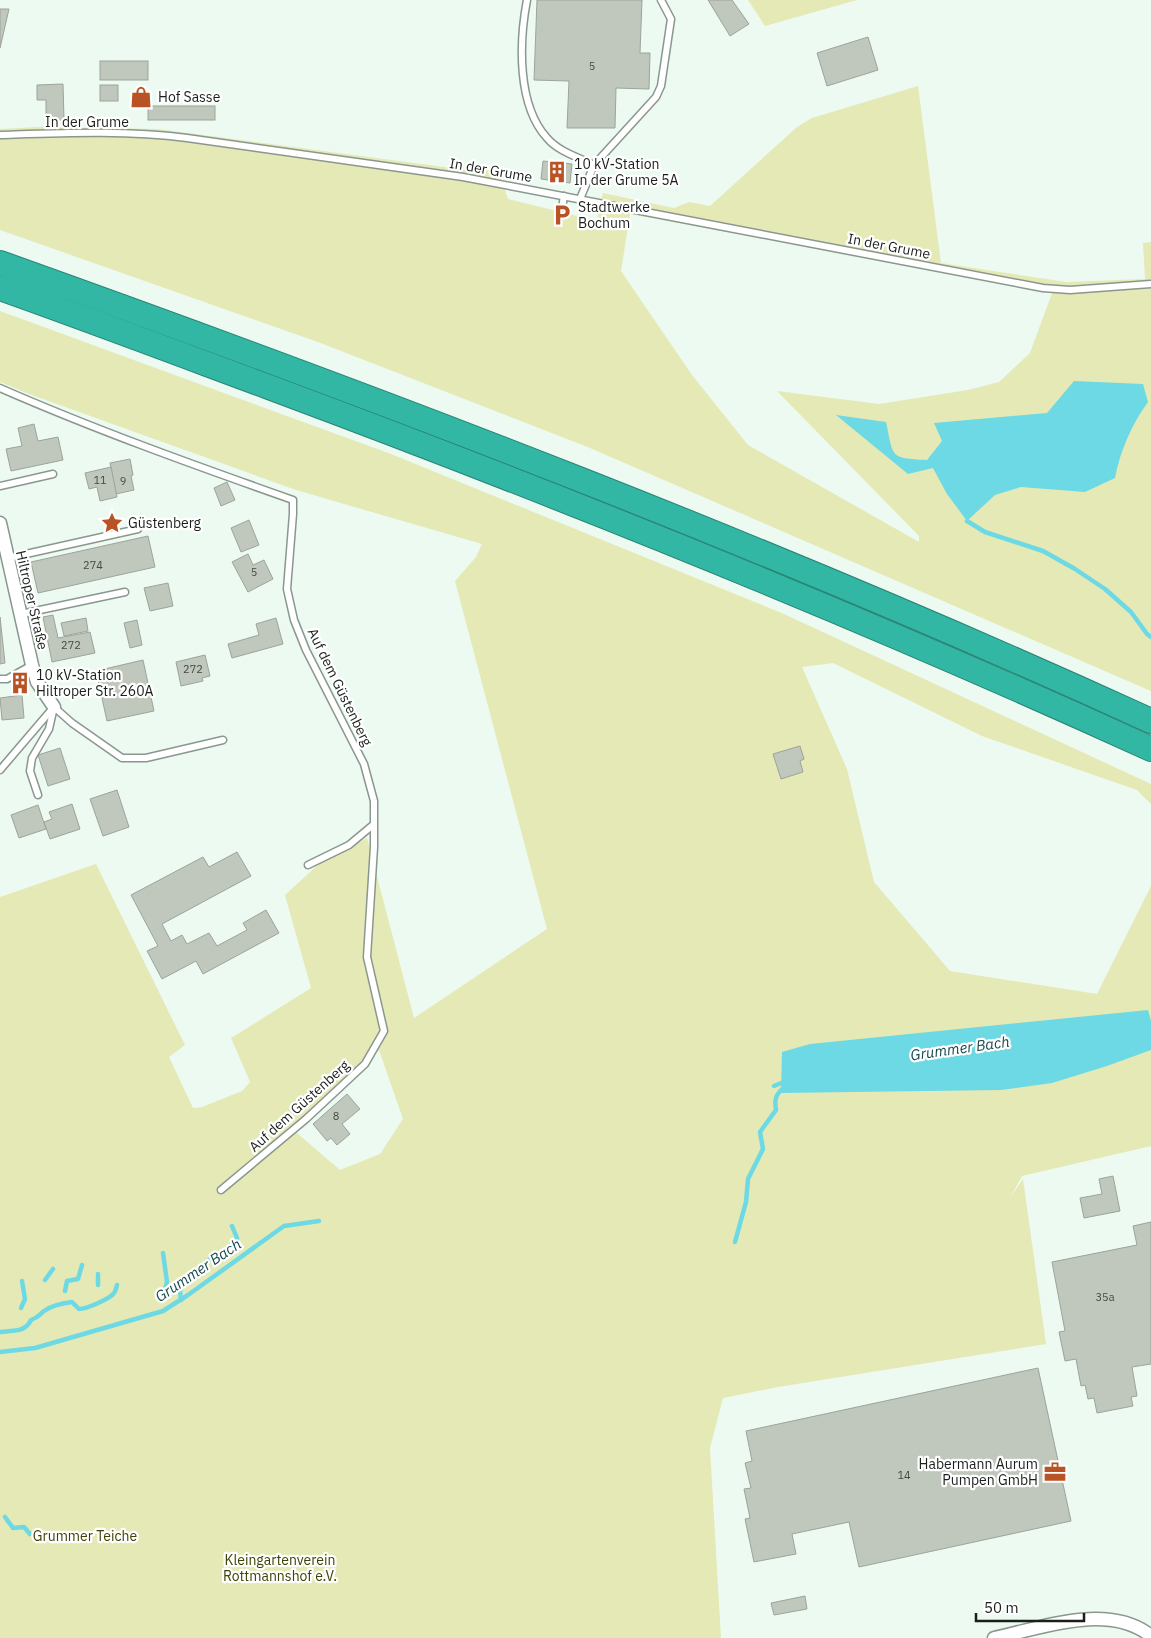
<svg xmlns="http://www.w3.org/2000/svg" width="1151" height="1638" font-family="'IBM Plex Sans',sans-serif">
<rect width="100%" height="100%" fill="#ecfaf1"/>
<g fill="#e4e9b5" fill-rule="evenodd">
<polygon points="748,0 857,0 765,26"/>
<path d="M918 86 941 263 1066 282 1145 279 1143 243 1151 242V691L590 448 318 342 0 230V129L38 127 157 129 459 169 498 170 508 199 597 221 603 193 674 208 689 202 710 206 797 127 812 118ZM630 214 1052 293 1030 353 999 382 968 390 879 404 777 391 919 536V542L748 445 692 375 621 271Z"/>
<path d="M0 311 391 454 784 614 1151 784V804L1137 790 982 736 833 663 802 667 847 769 874 882 950 971 1097 994 1151 886V1146L1022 1176 1010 1198 1023 1179 1046 1344 778 1387 723 1398 710 1448 721 1638H0V897L96 864 185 1045 169 1057 193 1108 202 1107 242 1091 250 1082 231 1038 311 988 285 895 322 861 367 838 414 1018 547 929 455 581 476 557 482 544 296 490 29 394 0 382ZM379 1050 403 1119 380 1154 340 1170 291 1128Z"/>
</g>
<g fill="#6dd9e5">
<path d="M1074 381 1143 384 1148 402C1132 424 1120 451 1115 478L1085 492 1021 487 995 495 967 521 947 494 933 468 908 474 836 415 886 422C894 458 889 458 927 460L942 441 934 423 1047 413Z"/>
<polygon points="1148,1010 1151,1021 1151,1050 1107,1066 1052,1083 1001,1090 781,1093 782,1052 810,1044"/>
</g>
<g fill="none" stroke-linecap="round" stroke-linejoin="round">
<g stroke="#6dd9e5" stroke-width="4.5">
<polyline points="967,521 985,532 1043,551 1075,569 1105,589 1131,612 1147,634 1151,637"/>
<polyline points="774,1086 786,1081"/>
<path d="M735 1242 746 1202 748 1179 763 1149 760 1132 776 1110C774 1098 776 1095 784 1087"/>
<polyline points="163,1253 167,1282 164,1293"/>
<polyline points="98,1274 98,1285"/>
<polyline points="45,1280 53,1269"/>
<polyline points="65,1291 67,1281 78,1279 82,1265"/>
<polyline points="181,1300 180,1291 185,1280 215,1255 233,1251 237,1238 232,1226"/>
<polyline points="21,1308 25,1299 22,1281"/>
<path d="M0 1332C12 1330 25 1333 31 1320 39 1317 39 1315 44 1311 51 1306 64 1303 72 1302L79 1309C86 1309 110 1299 114 1293 116 1291 116 1288 117 1285"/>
<polyline points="0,1352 35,1348 163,1311 188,1295 284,1226 319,1221"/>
<polyline points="5,1517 13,1528 24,1527 30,1534"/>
</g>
</g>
<g fill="#c0c7bc" stroke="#9da499">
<polygon points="537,0 642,0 640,53 650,53 649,89 616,88 615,128 567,128 569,81 534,80"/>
<polygon points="708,0 732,0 749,24 730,36"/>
<polygon points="0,9 9,9 0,48"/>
<polygon points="868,37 878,70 827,86 817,53"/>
<rect x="100" y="61" width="48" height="19"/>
<polygon points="63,84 64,120 46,120 46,100 37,100 37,85"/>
<rect x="100" y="85" width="18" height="16"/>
<rect x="148" y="106" width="67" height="14"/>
<polygon points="543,161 572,164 570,183 541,179"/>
<polygon points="34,424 38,441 58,437 63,460 11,471 6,449 22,446 18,428"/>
<polygon points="130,459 133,475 131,476 134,490 116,494 110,463"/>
<polygon points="111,467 117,497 100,501 97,487 89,489 85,473"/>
<polygon points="227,482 235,500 221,506 214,488"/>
<polygon points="249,520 259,545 241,552 231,528"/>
<polygon points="148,536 155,567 38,593 31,562"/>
<polygon points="248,554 253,565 264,560 273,579 248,592 232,562"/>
<polygon points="168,583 173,606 150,611 144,588"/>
<polygon points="53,615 58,638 90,632 95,653 52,662 43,617"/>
<polygon points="0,617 5,663 0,664"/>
<polygon points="86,618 88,631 64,636 61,623"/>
<polygon points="276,618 283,644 232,658 228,644 259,635 256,624"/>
<polygon points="137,620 142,645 130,648 124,623"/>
<polygon points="205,655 210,676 202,678 203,681 181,686 176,662"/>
<polygon points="143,660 154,711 107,721 96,671"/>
<polygon points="22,679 23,687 18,687 17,680"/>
<polygon points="22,695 24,718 2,720 0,698"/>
<polygon points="800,746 804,759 800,761 803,772 781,779 773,754"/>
<polygon points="60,748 70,779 48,786 38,755"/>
<polygon points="117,790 129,827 103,836 90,799"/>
<polygon points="72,804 80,829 50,839 44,822 52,819 49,812"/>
<polygon points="38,805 46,829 19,838 11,815"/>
<polygon points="237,852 251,876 162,924 171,941 182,935 187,944 209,933 217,946 247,930 243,923 266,910 279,933 203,974 196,961 162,979 147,951 158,946 131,895 203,857 209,867"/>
<polygon points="347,1094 360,1109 342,1124 350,1134 337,1145 331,1138 327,1141 313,1124"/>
<polygon points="1113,1176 1120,1211 1084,1218 1080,1198 1102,1194 1099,1179"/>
<polygon points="1151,1222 1151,1364 1132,1367 1137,1396 1131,1397 1133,1406 1097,1413 1094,1398 1088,1399 1085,1385 1081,1386 1076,1359 1065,1361 1059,1332 1065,1331 1052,1262 1137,1245 1133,1226"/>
<polygon points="1038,1368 1071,1521 859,1567 849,1522 792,1534 796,1554 754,1562 745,1519 750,1518 744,1489 751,1488 745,1463 752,1461 746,1431"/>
<polygon points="805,1596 807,1609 774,1615 771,1603"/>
</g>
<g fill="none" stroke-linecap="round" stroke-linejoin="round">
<g stroke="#8a978f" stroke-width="9">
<g id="lane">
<path d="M527 0C519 42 517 105 547 138 559 152 578 157 594 165"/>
<path d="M0 135C62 133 125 130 187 138L463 177 1043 288 1070 290 1151 284"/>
<polyline points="580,199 594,165 656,97 661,86 671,19 661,0"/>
<polyline points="562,208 564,196"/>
<path d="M0 388C96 430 194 465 293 500V514L287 589 294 620 306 650 364 764 374 801V847L367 957 384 1031 365 1064 306 1119 221 1190"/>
<polyline points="0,486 53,474"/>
<polyline points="8,558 138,529"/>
<polyline points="21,614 125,592"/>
<polyline points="0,679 7,679 32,665"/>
<polyline points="54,707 72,723 122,758 146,758 223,740"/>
<polyline points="0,770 53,708"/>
<polyline points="38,795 30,771 32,758 49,729 54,707"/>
<polyline points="308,865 349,845 373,825"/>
</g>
</g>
<g stroke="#8a978f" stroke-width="15">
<g id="street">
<polyline points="0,523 32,665 37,682 54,707"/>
<path d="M994 1638C1042 1628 1108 1602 1151 1636"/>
</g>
</g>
<g stroke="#2a8274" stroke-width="26">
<g id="highway">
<path d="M0 263C389 402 775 549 1151 721"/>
<path d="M0 288C90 320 180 354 269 387 567 498 862 617 1151 749"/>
</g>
</g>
<use href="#lane" stroke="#fff" stroke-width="6"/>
<use href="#street" stroke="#fff" stroke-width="12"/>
<use href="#highway" stroke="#32b7a4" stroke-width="24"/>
</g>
<defs>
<g id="shop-bare" transform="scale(1.725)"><path d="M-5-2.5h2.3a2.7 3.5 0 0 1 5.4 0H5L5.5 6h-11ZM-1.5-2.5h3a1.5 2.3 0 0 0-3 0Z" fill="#b95325" stroke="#fff" stroke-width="2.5" paint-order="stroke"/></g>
<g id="building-bare" transform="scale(1.725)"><path d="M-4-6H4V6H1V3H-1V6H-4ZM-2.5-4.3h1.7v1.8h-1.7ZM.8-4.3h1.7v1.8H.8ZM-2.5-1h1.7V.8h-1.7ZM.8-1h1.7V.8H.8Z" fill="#b95325" stroke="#fff" stroke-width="2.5" paint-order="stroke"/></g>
<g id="parking-bare" transform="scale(1.725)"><path d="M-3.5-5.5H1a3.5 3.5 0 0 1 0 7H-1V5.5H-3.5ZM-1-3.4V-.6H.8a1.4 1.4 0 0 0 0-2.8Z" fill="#b95325" stroke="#fff" stroke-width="2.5" paint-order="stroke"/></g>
<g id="sight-bare" transform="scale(1.725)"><path d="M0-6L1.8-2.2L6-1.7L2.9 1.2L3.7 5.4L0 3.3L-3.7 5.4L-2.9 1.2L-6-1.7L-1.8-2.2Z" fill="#b95325" stroke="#fff" stroke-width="2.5" paint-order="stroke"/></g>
<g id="office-bare" transform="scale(1.725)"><path d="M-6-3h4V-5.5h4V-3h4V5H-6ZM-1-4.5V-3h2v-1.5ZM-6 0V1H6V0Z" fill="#b95325" stroke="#fff" stroke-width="2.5" paint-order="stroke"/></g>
</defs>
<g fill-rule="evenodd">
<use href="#shop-bare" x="141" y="97"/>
<use href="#building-bare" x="557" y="172"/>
<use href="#parking-bare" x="562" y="215"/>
<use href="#sight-bare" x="112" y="523"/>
<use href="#building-bare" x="20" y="683"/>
<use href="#office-bare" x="1055" y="1472"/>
</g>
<g text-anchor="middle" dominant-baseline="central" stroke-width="4.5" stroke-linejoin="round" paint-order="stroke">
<g font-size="11" fill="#444944">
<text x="592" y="66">5</text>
<text x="100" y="480">11</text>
<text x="123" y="481">9</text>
<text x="93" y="565">274</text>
<text x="254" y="572">5</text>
<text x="71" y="645">272</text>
<text x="193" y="669">272</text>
<text x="336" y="1116">8</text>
<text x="1105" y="1297">35a</text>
<text x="904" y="1475">14</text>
</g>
<g font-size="14" fill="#1a1f1c" stroke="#fff" text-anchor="start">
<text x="158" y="97">Hof Sasse</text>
<text x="574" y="164">10 kV-Station<tspan x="574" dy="16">In der Grume 5A</tspan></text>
<text x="578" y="207">Stadtwerke<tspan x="578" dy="16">Bochum</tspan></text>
<text x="128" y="523">Güstenberg</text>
<text x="36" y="675">10 kV-Station<tspan x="36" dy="16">Hiltroper Str. 260A</tspan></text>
<text x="1038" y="1464" text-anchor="end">Habermann Aurum<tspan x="1038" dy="16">Pumpen GmbH</tspan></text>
</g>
<g font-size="14" fill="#1a1f1c" stroke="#fff">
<text x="87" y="122">In der Grume</text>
<text transform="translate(491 170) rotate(10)">In der Grume</text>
<text transform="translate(889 246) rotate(11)">In der Grume</text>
<text transform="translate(32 600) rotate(77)">Hiltroper Straße</text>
<text transform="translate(340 687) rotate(64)">Auf dem Güstenberg</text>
<text transform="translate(299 1106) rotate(-42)">Auf dem Güstenberg</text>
</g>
<g font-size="14" fill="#3f4203" stroke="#fff">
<text x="85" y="1536">Grummer Teiche</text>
<text x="280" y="1560">Kleingartenverein<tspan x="280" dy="16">Rottmannshof e.V.</tspan></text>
</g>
<g font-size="15" font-style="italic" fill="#17494e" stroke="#fff">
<text transform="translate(960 1048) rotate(-8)">Grummer Bach</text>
<text transform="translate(198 1270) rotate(-34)">Grummer Bach</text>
</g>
</g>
<path d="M976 1613v8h108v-8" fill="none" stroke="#1a1f1c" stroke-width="2.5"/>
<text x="984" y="1613" font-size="15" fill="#1a1f1c" stroke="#ffffff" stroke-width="4" paint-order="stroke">50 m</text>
</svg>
